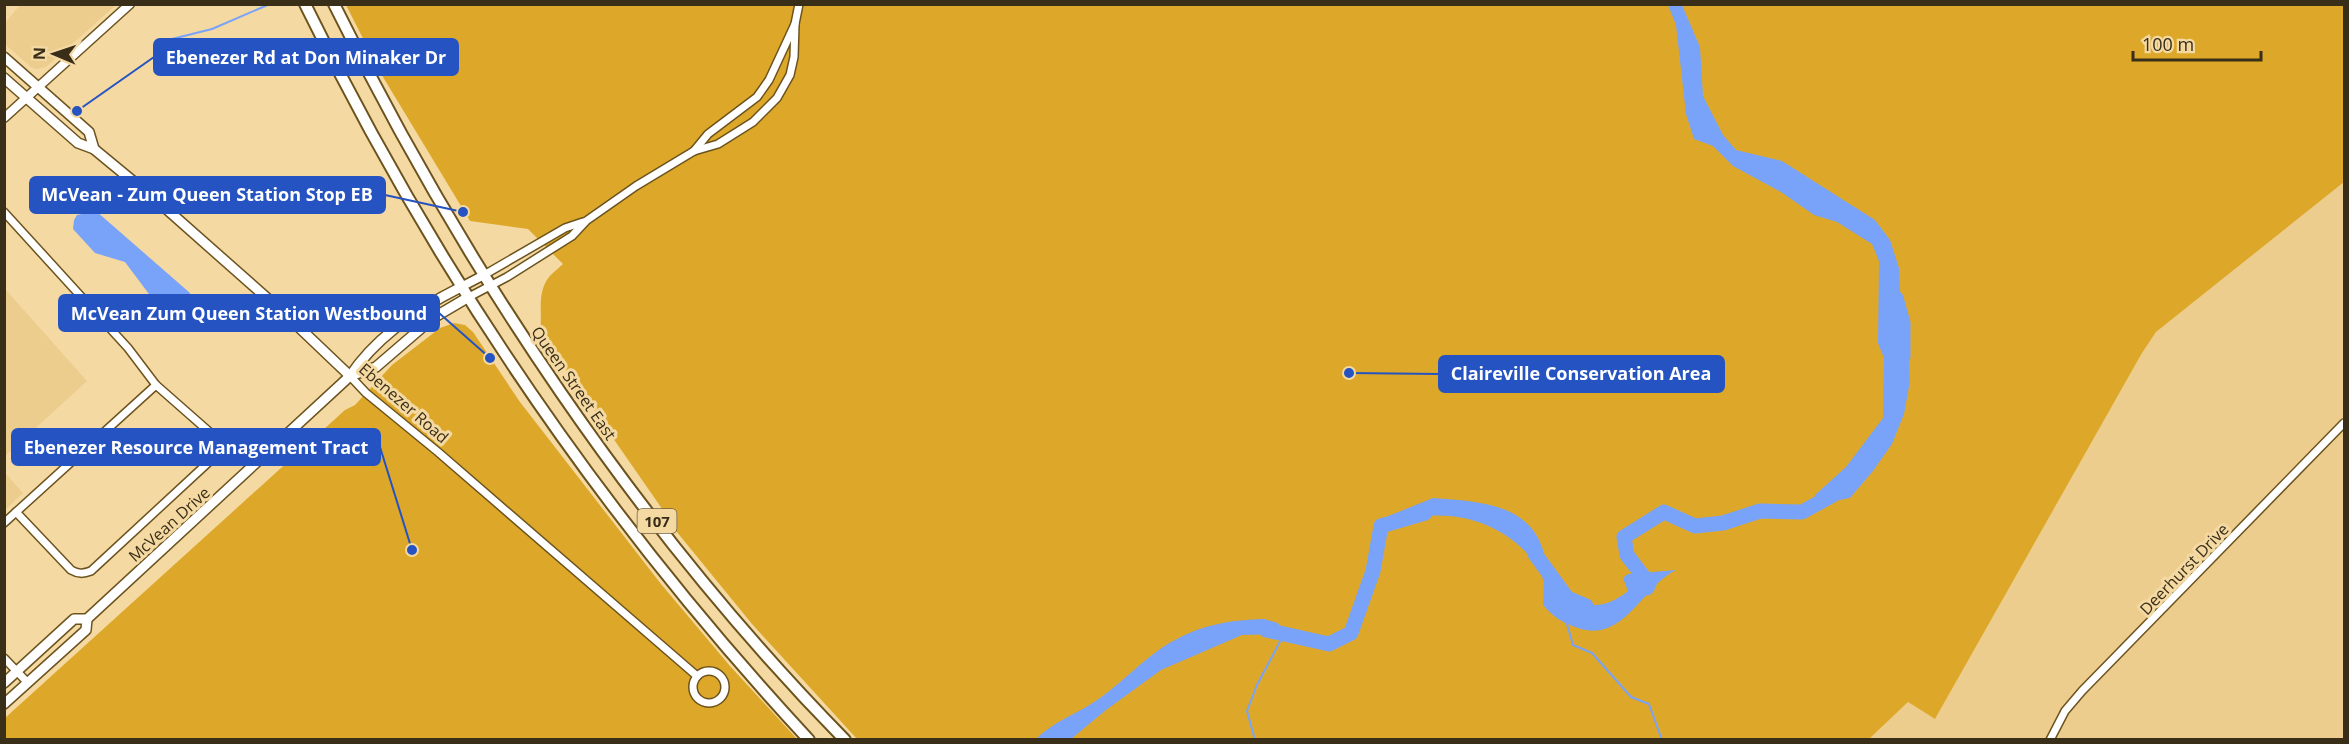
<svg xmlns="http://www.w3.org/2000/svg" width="2349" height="744" font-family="'Open Sans',sans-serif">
<rect width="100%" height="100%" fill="#f5d9a2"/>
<g fill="#eccd8e">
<polygon points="21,4 116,4 116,5 46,67 37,69 32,68 5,44 5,23"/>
<polygon points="2344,182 2344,739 1868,740 1908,702 1935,719 2142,353 2156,332"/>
<polygon points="5,289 87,381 5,456 4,456"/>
<polygon points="5,473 23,493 5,510"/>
</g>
<g fill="#dda829">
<path d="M346 5H2344V182L2156 332 2142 353 1935 719 1908 702 1868 740 857 739 752 624 663 515 665 513 540 333C543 314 536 294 549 277 553 272 559 268 563 264L528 229 470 221 380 72Z"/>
<polygon points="454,323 465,325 473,332 520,402 661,584 730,666 797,739 5,740 5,718 345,410 355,405 392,365 440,328"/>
</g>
<g fill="#79a3f9">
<polygon points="1668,5 1682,5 1700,47 1703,96 1723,135 1736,150 1782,161 1875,220 1890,240 1899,268 1902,332 1909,362 1910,381 1904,414 1892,444 1873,471 1850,498 1814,505 1815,495 1846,467 1883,418 1884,358 1878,343 1879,261 1872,244 1837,222 1814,215 1781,192 1733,166 1713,146 1694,139 1686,114 1676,25"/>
<path d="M96 211 190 293 191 303 175 314C167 311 157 313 150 308L152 303 149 294 125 262 95 253 73 229 74 220 77 215Z"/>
<path d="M1433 498C1486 502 1542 504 1547 572L1543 574C1513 526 1461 507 1405 519 1395 521 1385 528 1375 532L1376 526 1391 515Z"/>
<path d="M1676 570C1642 586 1624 644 1578 628 1561 622 1555 618 1543 605L1544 580C1572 603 1596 617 1628 591L1623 578 1628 574Z"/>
<path d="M1264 619 1278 623 1284 634 1242 635 1161 670 1106 710 1071 739H1036C1053 722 1074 715 1094 702 1121 685 1147 654 1175 640 1204 624 1232 620 1264 619Z"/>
</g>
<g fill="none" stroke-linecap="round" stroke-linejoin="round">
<g stroke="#79a3f9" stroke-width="2">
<polyline points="172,39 212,29 270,4"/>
<polyline points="1543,574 1544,580"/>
<polyline points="1567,624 1573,645 1592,653 1631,697 1649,704 1662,740"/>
<polyline points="1255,740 1247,711 1257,685 1284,634"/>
</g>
<g stroke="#79a3f9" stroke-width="15">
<polyline points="1896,298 1903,323 1903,357"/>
<polyline points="1535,554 1567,598 1586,606"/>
<polyline points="1647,588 1649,584 1627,555 1624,537 1664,512 1695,526 1723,523 1760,511 1802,512 1833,495"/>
<polyline points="1266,630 1329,644 1351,633 1373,571 1381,526 1425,513"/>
</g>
<g stroke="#6c531e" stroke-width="10">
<g id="minor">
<polyline points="694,151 708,134 757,97 769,80 795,24 799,4"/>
<path d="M4 212 128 348 156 385 214 436C219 445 218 452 211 460L91 571C83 574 78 574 71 570L16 512"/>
<polyline points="484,275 565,228 583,222"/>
<polyline points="467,298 507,277 572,236 586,221 636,186 694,151 718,144 753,122 777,98 790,75 794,57 795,24"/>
<polyline points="350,376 366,393 438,452 697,676"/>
<polyline points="4,523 156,385"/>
<polyline points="4,658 28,683"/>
<circle cx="709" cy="687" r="16"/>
<polyline points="2050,740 2065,711 2082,691 2344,423"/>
</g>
</g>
<g stroke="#6c531e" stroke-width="11">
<g id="tertiary">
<polyline points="4,118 130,4"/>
<polyline points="461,287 484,275"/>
</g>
</g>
<g stroke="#6c531e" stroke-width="12">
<g id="secondary">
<polyline points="4,57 89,132 94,149"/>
<polyline points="4,78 78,143 94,149 163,206 285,314 350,376"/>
<polyline points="350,376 376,367 433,318 467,298"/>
<path d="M4 683 74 619H87L350 376C376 337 419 308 461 287"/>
<polyline points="4,704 86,630 87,619"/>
</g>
</g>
<g stroke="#6c531e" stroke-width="14">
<g id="primary">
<path d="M305 4C436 273 605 520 809 740"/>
<path d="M334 4C464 269 638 529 845 740"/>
</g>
</g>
<use href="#minor" stroke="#fff" stroke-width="7"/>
<use href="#tertiary" stroke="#fff" stroke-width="8"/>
<use href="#secondary" stroke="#fff" stroke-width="9"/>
<use href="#primary" stroke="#fff" stroke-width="10"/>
</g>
<g text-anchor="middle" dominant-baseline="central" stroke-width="6" stroke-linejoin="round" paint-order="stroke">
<rect fill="#f5d9a2" stroke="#716141" stroke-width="1.5" x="637.5" y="509" width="39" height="24" rx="4.5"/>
<g font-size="15" font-weight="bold" fill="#392e18">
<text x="657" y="521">107</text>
</g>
<g font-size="16" fill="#392e18" stroke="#f5d9a2">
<text transform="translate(574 383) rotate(55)">Queen Street East</text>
<text transform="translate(404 403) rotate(41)">Ebenezer Road</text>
<text transform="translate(169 524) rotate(-42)">McVean Drive</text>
<text transform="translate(2184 569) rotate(-46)">Deerhurst Drive</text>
</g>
</g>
<path fill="none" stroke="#2553c1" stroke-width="2" d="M77 111L154 57M463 212L385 195M490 358L439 313M1349 373L1439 374M412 550L380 447"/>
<g fill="#2553c1" stroke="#f5d9a2" stroke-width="2">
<circle cx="77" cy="111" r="6"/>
<circle cx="463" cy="212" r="6"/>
<circle cx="490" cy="358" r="6"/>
<circle cx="1349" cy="373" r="6"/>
<circle cx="412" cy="550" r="6"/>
</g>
<g fill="#2553c1" stroke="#2553c1" stroke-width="2">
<rect x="154" y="39" width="304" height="36" rx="6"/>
<rect x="30" y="177" width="355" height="36" rx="6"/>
<rect x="59" y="295" width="380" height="36" rx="6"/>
<rect x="1439" y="356" width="285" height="36" rx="6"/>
<rect x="12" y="429" width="368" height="36" rx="6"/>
</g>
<g font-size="18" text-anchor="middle" font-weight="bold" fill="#fff">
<text x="306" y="64">Ebenezer Rd at Don Minaker Dr</text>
<text x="207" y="201">McVean - Zum Queen Station Stop EB</text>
<text x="249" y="320">McVean Zum Queen Station Westbound</text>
<text x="1581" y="380">Claireville Conservation Area</text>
<text x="196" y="454">Ebenezer Resource Management Tract</text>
</g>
<rect width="2349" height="744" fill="none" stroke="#392e18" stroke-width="12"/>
<g transform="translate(54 54) rotate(272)" stroke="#f5d9a2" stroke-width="4.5" paint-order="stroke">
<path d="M0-4.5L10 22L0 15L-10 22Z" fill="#392e18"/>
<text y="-9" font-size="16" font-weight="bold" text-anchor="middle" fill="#392e18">N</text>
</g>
<path d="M2133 51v9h128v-9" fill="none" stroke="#392e18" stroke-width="3"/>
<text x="2142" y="51" font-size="18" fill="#392e18" stroke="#f5d9a2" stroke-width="4.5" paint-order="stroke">100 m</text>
</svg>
